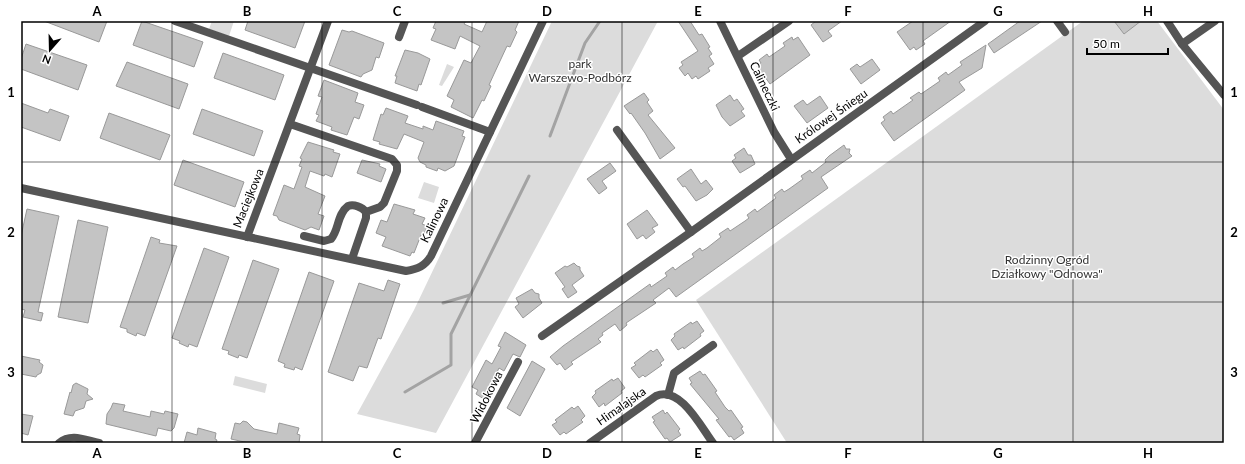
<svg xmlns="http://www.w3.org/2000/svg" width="1245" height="464" font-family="Lato,sans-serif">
<rect width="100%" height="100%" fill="#fff"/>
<g fill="#dcdcdc">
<polygon points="212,21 234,21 229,36 209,29"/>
<polygon points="552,21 658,21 436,433 357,414 414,310"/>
<polygon points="1083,21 1157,21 1224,110 1224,443 787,443 696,300"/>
<polygon points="447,64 454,67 442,86 439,85"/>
<polygon points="424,182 439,187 434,203 418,198"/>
<polygon points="235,376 267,384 265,393 233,385"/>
</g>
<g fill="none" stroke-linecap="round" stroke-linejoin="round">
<g stroke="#a3a3a3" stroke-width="3">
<polyline points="550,136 585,43 600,21"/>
<polyline points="443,303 470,295"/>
<polyline points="405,392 451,365 451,334 529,176"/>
</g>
</g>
<g fill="#c4c4c4" stroke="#999">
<polygon points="44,21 107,21 99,42"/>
<polygon points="142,21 203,42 194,67 133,45"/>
<polygon points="248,21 305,21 295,48 245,30"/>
<polygon points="436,21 466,21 464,24 482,32 487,21 519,21 515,30 517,32 510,47 507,46 494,74 489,85 491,86 484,101 482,100 473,118 451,107 454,100 447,96 464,60 471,63 480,46 460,36 455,49 431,40 436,29 433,28"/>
<polygon points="678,21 690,21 699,35 702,34 710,47 708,48 712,54 709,56 714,64 708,68 710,71 698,79 696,76 692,79 688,73 685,76 679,68 683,65 681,62 698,51"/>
<polygon points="816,21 842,21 828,31 832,36 823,42 811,25"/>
<polygon points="913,21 951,21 923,41 925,44 916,50 914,47 910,50 897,32"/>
<polygon points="1020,21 1042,21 994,53 988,44"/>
<polygon points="1114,21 1141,21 1124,34"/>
<polygon points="342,30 349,32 352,31 384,43 379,58 376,57 372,70 363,74 361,77 329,65"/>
<polygon points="792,37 793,40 798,37 810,55 770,84 757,66 761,63 759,60 767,54 769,57 785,46 783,43"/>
<polygon points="26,44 87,65 78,90 21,69 21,59"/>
<polygon points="986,45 982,68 959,82 965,90 894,141 881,123 885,120 883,117 891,111 893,114 913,100 910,98 919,92 921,94 940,81 938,78 946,72 948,75 962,65 960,62"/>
<polygon points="405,50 418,53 430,59 421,85 419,84 417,91 395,83 397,76 395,76"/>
<polygon points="223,53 284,75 275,100 214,78"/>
<polygon points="872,59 880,70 861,84 850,69 857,64 860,67"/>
<polygon points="127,62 188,84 179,109 116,86"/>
<polygon points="324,80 358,93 355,102 364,105 359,119 354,117 347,135 331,130 332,127 316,121 319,115 316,114 322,97 318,96"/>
<polygon points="644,93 649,100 647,102 653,111 648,115 675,148 660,159 645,133 631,113 630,114 624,106"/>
<polygon points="730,95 734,101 737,99 744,109 741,111 745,116 730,126 722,117 716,105"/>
<polygon points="820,96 828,108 807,123 794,106 803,100 807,105"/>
<polygon points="21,103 48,113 50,109 69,116 60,141 21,127"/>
<polygon points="386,108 408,116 405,123 423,129 423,126 433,130 436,121 464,131 462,136 465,137 454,166 445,171 438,168 437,171 426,167 426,165 420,162 418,158 424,142 404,134 397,149 379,144 380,142 373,140 381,114 383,115"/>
<polygon points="202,109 263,131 254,156 193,134"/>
<polygon points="109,113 170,135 160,160 100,138"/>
<polygon points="308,142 334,150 333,152 340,154 332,177 325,174 324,176 310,171 305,187 325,196 318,214 324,216 319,230 311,227 305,230 279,220 277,216 273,215 284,185 294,189 302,167 299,166 302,159 300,158"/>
<polygon points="844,145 846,149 850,149 849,153 852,156 821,177 828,188 676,297 669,288 653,300 656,303 626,323 627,325 620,331 615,324 602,333 603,335 598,339 601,342 571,362 573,364 565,370 560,363 557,365 550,357 563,346 650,284 651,287 667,276 665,273 673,267 675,270 683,264 694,257 692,254 700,248 702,251 707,248 721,237 719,234 728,228 730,231 745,221 749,218 747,215 755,209 757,212 776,198 774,195 782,189 784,192 789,189 803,179 801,176 810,170 812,173 826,162 825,160 829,156"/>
<polygon points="744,148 748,155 751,155 755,164 740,173 732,161 736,158 734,155"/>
<polygon points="183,160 244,182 235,207 174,185"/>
<polygon points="362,160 380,164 379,166 386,169 381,182 357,173"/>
<polygon points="610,163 616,171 602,181 607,188 599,194 587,179"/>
<polygon points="691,169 701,184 706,180 713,189 707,195 696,201 685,186 683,187 677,179"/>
<polygon points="394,204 415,210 413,214 425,218 422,224 427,226 424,235 421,235 414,253 412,252 410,256 382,246 386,237 376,233 381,220 387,222"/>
<polygon points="27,209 59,216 38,312 43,313 41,321 23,317 25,310 21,309 21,236"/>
<polygon points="647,210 658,225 652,228 655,232 646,239 643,235 637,239 627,224"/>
<polygon points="78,220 108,227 88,323 58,317"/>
<polygon points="151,237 160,240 159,243 177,246 145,336 137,333 136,336 127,332 127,329 120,327"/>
<polygon points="204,248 229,257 197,347 189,344 188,347 179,343 180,341 172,338"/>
<polygon points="253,260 279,269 247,358 239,355 238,358 228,354 229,351 222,349"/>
<polygon points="574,263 577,266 580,267 580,270 584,276 572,285 577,292 568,298 562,289 565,287 555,273 565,266 567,267"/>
<polygon points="309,272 334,281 302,370 295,367 294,370 284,367 285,364 278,361"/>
<polygon points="388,280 400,284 381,339 378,338 367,368 359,366 353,381 328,372 359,283 384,291"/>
<polygon points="532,289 535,293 539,294 539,298 542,303 523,318 515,307 519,304 516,298"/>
<polygon points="697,321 704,331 700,334 701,336 684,349 683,347 678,350 671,340 675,336 674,334 691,322 692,324"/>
<polygon points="505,332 526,345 520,357 513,354 504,371 499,368 484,399 476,394 478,390 472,387 486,360 492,364 501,347 498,346"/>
<polygon points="657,349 664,360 660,363 662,365 645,377 643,375 639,378 631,368 636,365 634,363 651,350 653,352"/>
<polygon points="21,356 40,360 39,362 43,365 41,373 37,375 36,377 21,374"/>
<polygon points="532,361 545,369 520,416 507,408"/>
<polygon points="700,371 703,375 705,374 717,391 715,392 725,407 729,411 731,410 743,427 741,428 744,433 734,440 731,436 729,437 716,420 719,419 690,384 692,383 689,378"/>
<polygon points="618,378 625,388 621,391 622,393 605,406 604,403 599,407 592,397 596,393 595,391 612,379 613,381"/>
<polygon points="76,383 88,389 87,394 93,399 86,401 84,408 75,411 73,416 64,414 70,392 71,393 73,385"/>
<polygon points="113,403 125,405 123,411 150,417 151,411 164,414 165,411 178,414 174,428 171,431 158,428 156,436 106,424 107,414 111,408"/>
<polygon points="578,406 585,416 581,420 583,422 566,434 564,432 560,435 552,425 557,422 555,420 572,407 574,409"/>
<polygon points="663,410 665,414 667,412 680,429 678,431 681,435 670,442 667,438 665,439 653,422 655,421 652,417"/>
<polygon points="21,414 33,416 28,435 21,433"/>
<polygon points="243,421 247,422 254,429 277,434 279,423 299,428 297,434 300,435 299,443 249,443 231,439 235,423 240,424"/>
<polygon points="198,428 216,433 215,439 217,440 216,443 184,443 187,432 197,435"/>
</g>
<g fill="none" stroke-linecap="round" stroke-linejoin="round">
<g stroke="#555" stroke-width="8">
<polyline points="175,21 417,105"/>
<polyline points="720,21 774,132 791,159"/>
<polyline points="1057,21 1065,32"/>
<polyline points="1167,21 1182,44 1224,95"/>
<polyline points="399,37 405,21"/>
<polyline points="1182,44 1215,21"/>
<polyline points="738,56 789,21"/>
<polyline points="422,107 490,132"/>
<polyline points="290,124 392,159 397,165 397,171 384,203 380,207 366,212 366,218 352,259"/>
<polyline points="617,130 691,232"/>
<path d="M21 188 406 271C418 269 425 266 431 256L543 21"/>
<path d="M304 236 324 241 331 239C339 230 337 214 348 206 354 204 362 207 366 212"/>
<polyline points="247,237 328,21"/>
<polyline points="542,336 691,232 985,21"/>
<polyline points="668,395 674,373 713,345"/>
<path d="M59 443C71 433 85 440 99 443"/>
<polyline points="475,443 518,362"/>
<path d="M590 443 656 396C680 385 701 427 713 443"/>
</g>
</g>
<path fill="none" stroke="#000" stroke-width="1" stroke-opacity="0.55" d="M172 21V443M322 21V443M472 21V443M622 21V443M773 21V443M923 21V443M1073 21V443M21 162H1224M21 302H1224"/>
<g text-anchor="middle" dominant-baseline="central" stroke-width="3" stroke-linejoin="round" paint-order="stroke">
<g font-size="12" fill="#333" stroke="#fff">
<text x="580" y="63">park<tspan x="580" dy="14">Warszewo-Podbórz</tspan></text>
<text x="1047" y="259">Rodzinny Ogród<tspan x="1047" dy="14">Działkowy "Odnowa"</tspan></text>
</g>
<g font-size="12" fill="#000" stroke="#fff">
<text transform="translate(765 86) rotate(64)">Calineczki</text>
<text transform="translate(831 116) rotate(-35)">Królowej Śniegu</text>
<text transform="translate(248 198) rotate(-68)">Maciejkowa</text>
<text transform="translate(434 220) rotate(-64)">Kalinowa</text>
<text transform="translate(486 397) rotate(-63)">Widokowa</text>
<text transform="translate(621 406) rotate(-35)">Himalajska</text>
</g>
</g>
<rect width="1245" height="464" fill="none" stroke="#ffffff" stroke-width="44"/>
<g transform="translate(50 50) rotate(200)" stroke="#ffffff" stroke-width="3" paint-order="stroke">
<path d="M0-3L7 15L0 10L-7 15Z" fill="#000000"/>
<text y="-6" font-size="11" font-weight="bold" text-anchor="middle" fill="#000000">N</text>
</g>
<path d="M1087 48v6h81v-6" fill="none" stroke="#000000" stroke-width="2"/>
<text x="1093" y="48" font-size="12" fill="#000000" stroke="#ffffff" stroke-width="3" paint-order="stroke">50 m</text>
<rect x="22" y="22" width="1201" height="420" fill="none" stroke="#000" stroke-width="1.5"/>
<g font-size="13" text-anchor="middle" font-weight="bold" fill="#000">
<text x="97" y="16">A</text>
<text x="247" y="16">B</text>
<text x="397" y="16">C</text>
<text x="547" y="16">D</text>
<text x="698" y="16">E</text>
<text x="848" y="16">F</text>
<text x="998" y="16">G</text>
<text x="1148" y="16">H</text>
<text x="11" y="97">1</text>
<text x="1234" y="97">1</text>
<text x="11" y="237">2</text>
<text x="1234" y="237">2</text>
<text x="11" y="377">3</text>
<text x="1234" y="377">3</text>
<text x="97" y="458">A</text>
<text x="247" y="458">B</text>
<text x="397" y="458">C</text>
<text x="547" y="458">D</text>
<text x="698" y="458">E</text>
<text x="848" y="458">F</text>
<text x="998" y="458">G</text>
<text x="1148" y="458">H</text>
</g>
</svg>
